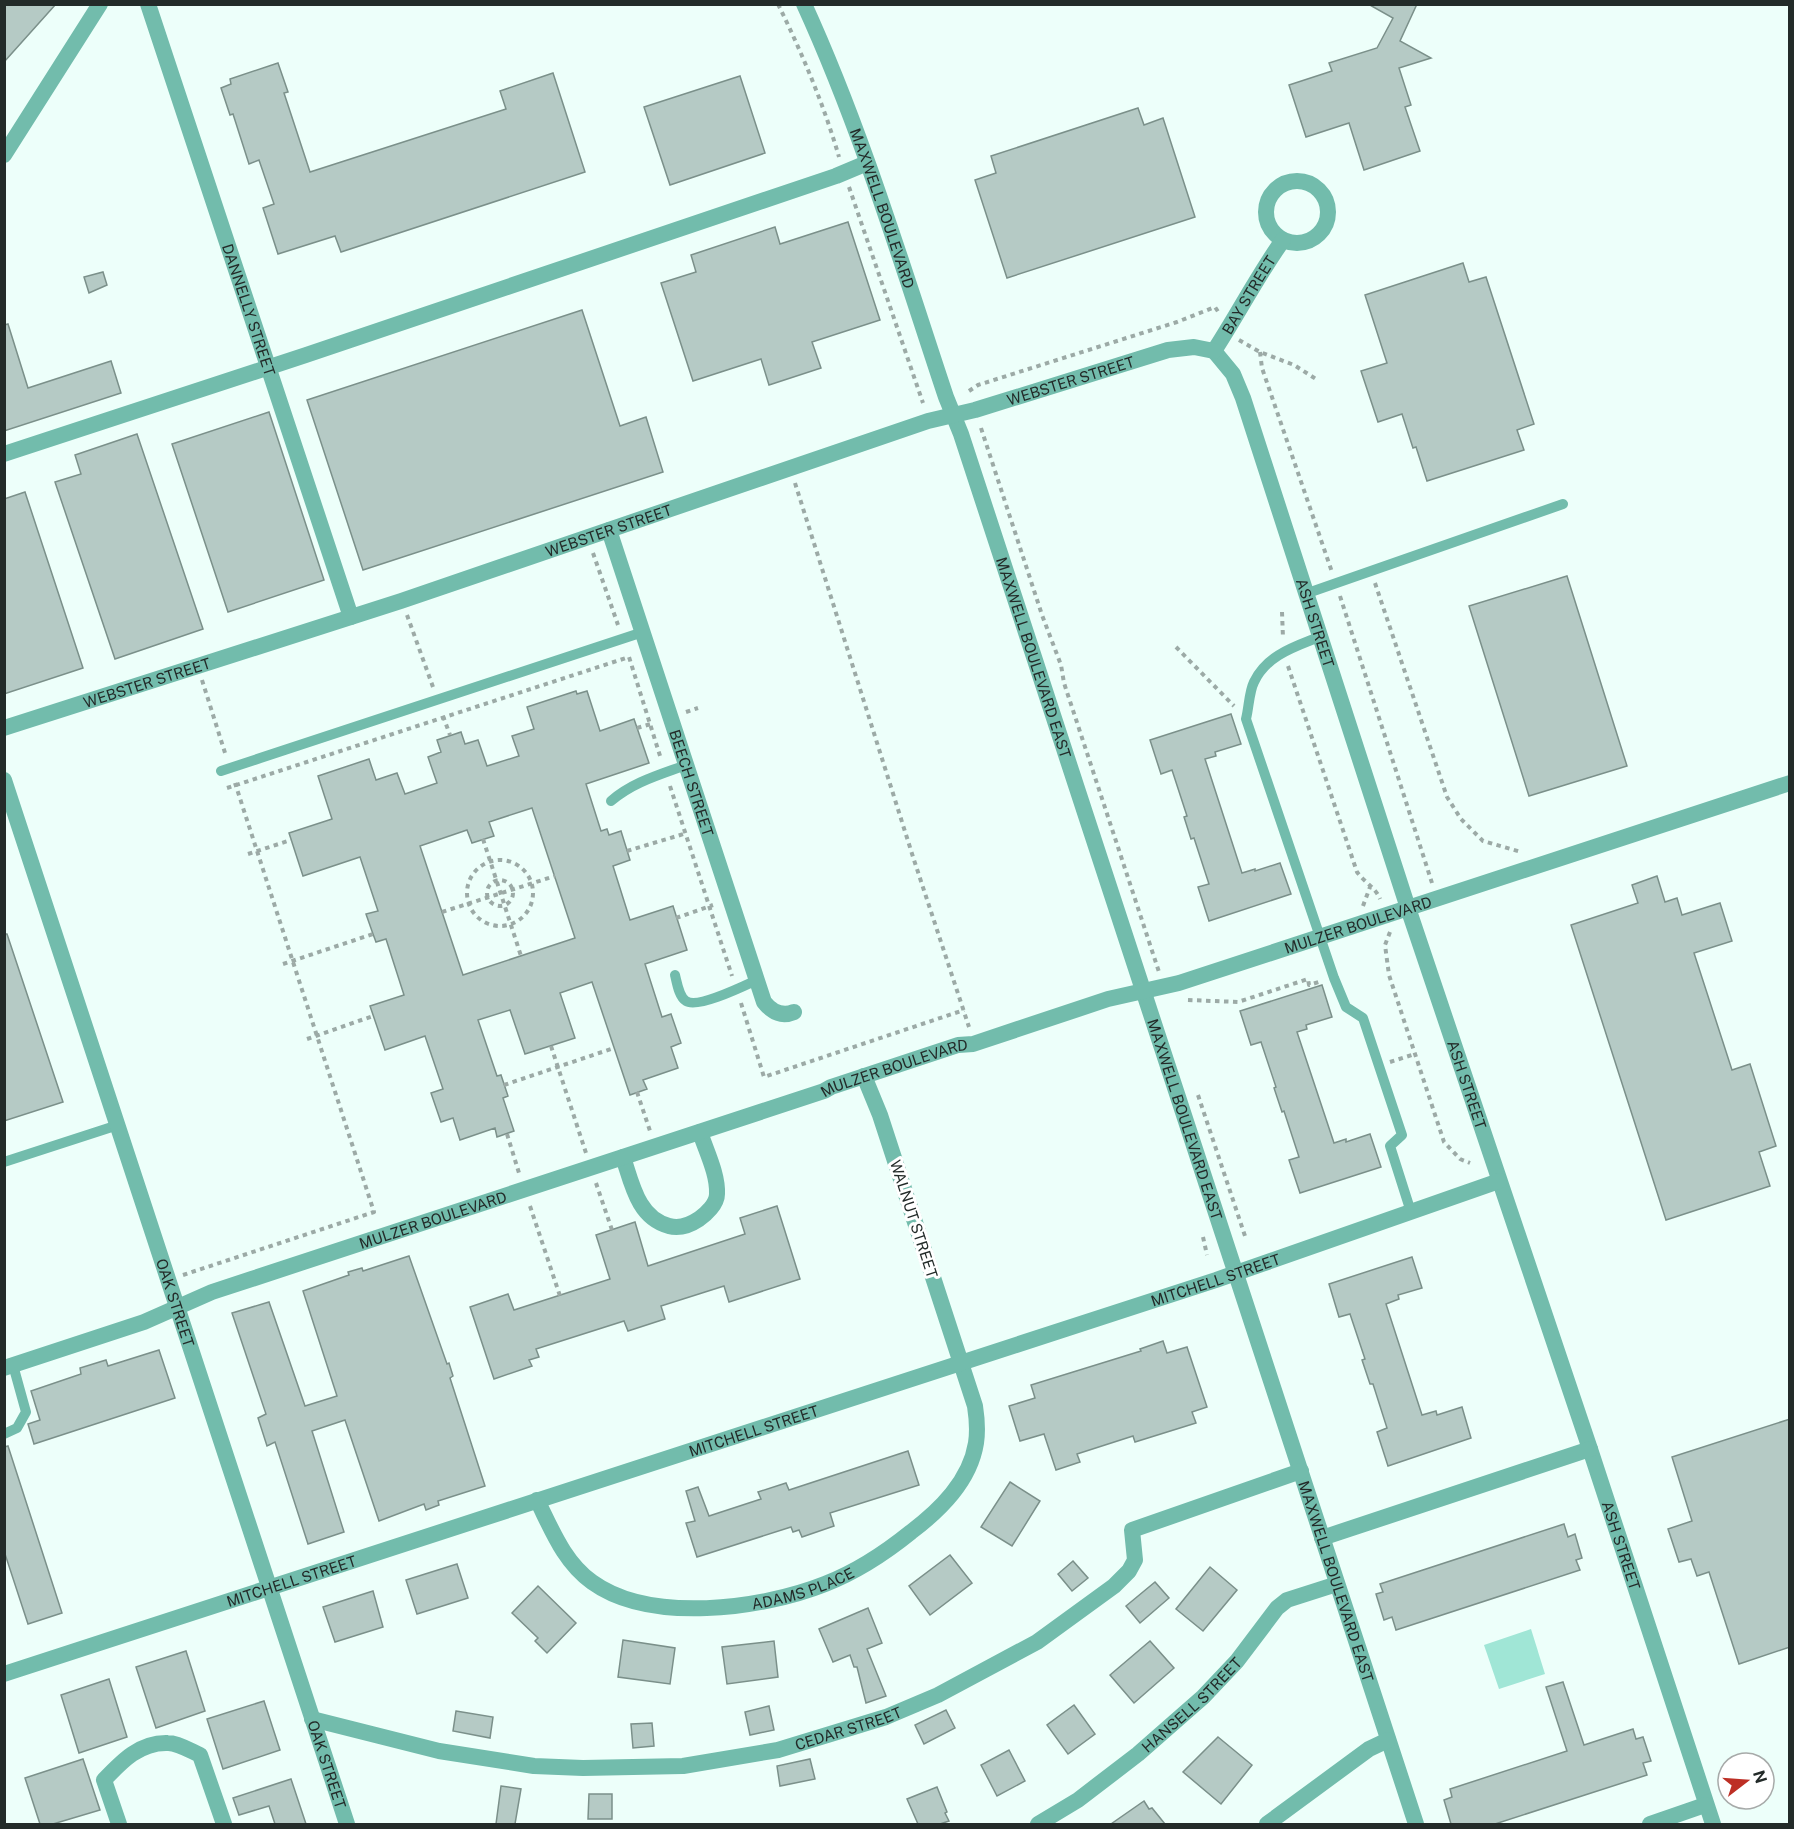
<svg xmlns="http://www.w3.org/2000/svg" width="1794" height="1829" font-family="'Public Sans',sans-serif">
<rect width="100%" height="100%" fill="#edfffa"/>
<polygon fill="#a0e6d6" points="1531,1629 1545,1674 1499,1689 1484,1645"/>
<g fill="#b5cac5" stroke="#7b908a" stroke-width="1.5" fill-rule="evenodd">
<polygon points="4,4 56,4 4,62"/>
<polygon points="1368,4 1417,4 1400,41 1431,58 1399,68 1411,105 1405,107 1420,151 1364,170 1349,123 1306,137 1289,85 1332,71 1329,63 1377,48 1393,18"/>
<polygon points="278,63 288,92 284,93 310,172 506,109 500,91 553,73 585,172 341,252 335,236 278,254 263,208 274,204 259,160 249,164 233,114 230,115 221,88 231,84 230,79"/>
<polygon points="740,76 765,153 670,185 644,107"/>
<polygon points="1138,108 1144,125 1163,118 1195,217 1007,278 975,180 996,173 991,156"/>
<polygon points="848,222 880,320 812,342 821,368 769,385 761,359 693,381 661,283 696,272 691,255 775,227 780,244"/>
<polygon points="1463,263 1469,282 1486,277 1534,424 1517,430 1524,450 1427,481 1416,447 1413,448 1402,414 1378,422 1361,371 1387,363 1365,295"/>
<polygon points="103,272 107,285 89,293 84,277"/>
<polygon points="582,310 620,426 646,417 663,472 363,570 307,400"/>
<polygon points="8,324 28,388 111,361 121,393 4,431 4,325"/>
<polygon points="269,412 324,580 228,612 172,444"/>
<polygon points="137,434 203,629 115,659 55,482 81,474 75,455"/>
<polygon points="25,492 83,668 4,694 4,499"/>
<polygon points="1567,576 1627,766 1529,796 1469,606"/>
<path d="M576 691 577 694 587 691 600 731 634 719 649 763 586 784 601 831 607 829 609 835 621 831 630 860 613 866 630 920 673 906 687 950 645 964 662 1017 671 1014 681 1043 671 1047 678 1068 643 1080 647 1089 630 1095 592 982 560 993 575 1038 525 1054 510 1010 478 1020 497 1076 501 1075 508 1096 503 1098 514 1131 497 1137 495 1128 460 1140 453 1118 441 1122 431 1093 443 1089 425 1036 385 1050 370 1006 404 995 386 939 376 942 373 934 366 914 378 911 360 857 303 876 289 833 332 819 318 776 369 759 376 780 397 773 405 794 437 783 428 757 441 752 437 740 461 732 465 744 478 740 487 766 519 756 512 736 534 729 527 707ZM532 808 575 938 463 975 420 846 467 830 472 843 494 836 489 822Z"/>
<polygon points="1231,714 1241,744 1215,752 1216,756 1205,759 1242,873 1255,869 1255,871 1280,863 1291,894 1209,921 1198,887 1209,884 1194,838 1191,839 1184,817 1187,816 1172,770 1161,774 1150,740"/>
<polygon points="1657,876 1665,902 1677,898 1682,915 1720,903 1732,941 1694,953 1732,1070 1750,1064 1776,1146 1759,1152 1770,1186 1666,1220 1571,925 1638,903 1632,885"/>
<polygon points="4,934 7,934 63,1102 4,1121"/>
<polygon points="1322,985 1332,1017 1306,1025 1307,1029 1297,1032 1334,1143 1346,1139 1346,1142 1370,1134 1381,1167 1300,1193 1289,1160 1299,1157 1284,1111 1282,1112 1274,1088 1276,1087 1261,1042 1251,1045 1240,1011"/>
<polygon points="777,1206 800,1279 729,1302 724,1286 661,1306 665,1319 628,1331 624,1321 536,1349 539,1357 529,1360 532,1366 494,1379 470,1307 508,1294 514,1310 610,1279 596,1235 635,1222 648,1266 745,1234 740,1218"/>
<polygon points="409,1256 447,1364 449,1363 453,1376 450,1378 485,1486 438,1501 439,1505 426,1510 424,1504 379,1521 345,1420 312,1431 344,1532 308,1544 275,1442 267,1446 258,1418 266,1414 232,1313 269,1302 305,1406 337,1396 303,1291 349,1275 348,1272 362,1268 363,1271"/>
<polygon points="1412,1257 1422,1288 1398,1295 1399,1299 1386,1304 1422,1415 1436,1411 1437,1415 1462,1407 1471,1438 1388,1466 1377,1432 1387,1428 1373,1384 1370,1384 1362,1360 1365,1359 1350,1314 1339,1317 1329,1284"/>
<polygon points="1163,1341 1167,1353 1187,1347 1207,1407 1192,1412 1196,1423 1135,1442 1133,1436 1077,1454 1080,1462 1056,1470 1044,1434 1020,1441 1009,1406 1035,1398 1031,1385 1141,1351 1140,1349"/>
<polygon points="159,1350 175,1398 34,1444 28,1424 40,1420 31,1391 81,1374 80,1368 106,1360 108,1366"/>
<polygon points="1790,1419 1790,1647 1739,1664 1709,1572 1697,1576 1691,1559 1679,1562 1668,1529 1692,1521 1672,1457"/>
<polygon points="8,1446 62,1613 28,1624 4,1551 4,1447"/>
<polygon points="908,1451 919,1485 830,1513 834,1526 802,1537 799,1530 793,1532 791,1527 697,1557 686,1523 695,1521 686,1491 698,1487 709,1516 761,1499 758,1492 786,1483 789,1490"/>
<polygon points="1010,1482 1040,1501 1012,1546 981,1527"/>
<polygon points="1564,1524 1568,1537 1575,1534 1582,1558 1576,1560 1580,1570 1396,1630 1392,1617 1384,1620 1376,1594 1383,1592 1380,1584"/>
<polygon points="950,1555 972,1583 930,1615 909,1586"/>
<polygon points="1073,1561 1088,1578 1072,1591 1058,1574"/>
<polygon points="457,1564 468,1598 417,1614 406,1580"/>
<polygon points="1210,1567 1237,1590 1203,1631 1176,1609"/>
<polygon points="1155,1582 1169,1598 1140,1623 1126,1606"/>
<polygon points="538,1586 576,1623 547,1653 535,1641 538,1638 512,1613"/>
<polygon points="373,1591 383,1627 335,1642 323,1607"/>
<polygon points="868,1608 882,1643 867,1649 886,1696 866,1703 857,1667 854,1667 850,1655 833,1662 819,1629"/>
<polygon points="623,1640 675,1648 670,1684 618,1677"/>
<polygon points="774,1641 778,1677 727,1684 722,1647"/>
<polygon points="1150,1641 1174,1668 1134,1703 1110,1675"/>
<polygon points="186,1651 205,1711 156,1728 136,1667"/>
<polygon points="109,1679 127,1737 79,1753 61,1695"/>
<polygon points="1563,1682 1584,1745 1633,1729 1636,1739 1643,1737 1651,1761 1643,1763 1647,1775 1495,1824 1451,1824 1444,1800 1452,1797 1450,1789 1567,1751 1546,1687"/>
<polygon points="264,1701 280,1750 223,1769 207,1719"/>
<polygon points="1074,1705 1095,1734 1068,1754 1047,1725"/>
<polygon points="769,1706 774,1730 750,1735 745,1712"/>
<polygon points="946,1710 955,1728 924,1744 915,1725"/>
<polygon points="456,1711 493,1717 490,1738 453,1731"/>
<polygon points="652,1723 654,1746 633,1748 631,1724"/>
<polygon points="1218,1737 1252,1765 1221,1804 1183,1772"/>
<polygon points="1009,1750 1025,1781 997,1796 981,1765"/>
<polygon points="83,1759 100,1810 53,1824 40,1824 25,1778"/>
<polygon points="810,1759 815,1779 780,1786 777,1766"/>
<polygon points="291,1779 306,1824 275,1824 269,1806 239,1815 233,1798"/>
<polygon points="501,1786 521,1789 515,1824 496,1824"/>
<polygon points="937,1787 947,1812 945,1813 949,1821 940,1824 918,1824 907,1799"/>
<polygon points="589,1794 612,1794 612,1819 588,1819"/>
<polygon points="1144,1801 1149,1809 1152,1808 1165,1824 1111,1824"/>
</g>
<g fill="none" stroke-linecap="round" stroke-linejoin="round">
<g stroke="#9caaa6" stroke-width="4" stroke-dasharray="4.5 4.5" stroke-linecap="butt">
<path d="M778 4C802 53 824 105 839 157"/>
<polyline points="849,187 923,403"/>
<polyline points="1239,340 1260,352 1294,365 1316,379"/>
<polyline points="1260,352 1262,368 1332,572"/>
<polyline points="969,391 978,385 1177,322 1215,307 1219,313"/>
<polyline points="981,428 1042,615 1061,665 1064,683 1159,972"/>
<polyline points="795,483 914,860 969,1027"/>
<polyline points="593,553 618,625"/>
<polyline points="1375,583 1447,797 1461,819 1483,841 1521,852"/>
<polyline points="1340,596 1432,883"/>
<polyline points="1282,612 1283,638"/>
<polyline points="407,615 433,687"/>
<polyline points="1176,647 1234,706"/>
<path d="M1288 666 1357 872C1364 882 1376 888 1380 899"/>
<polyline points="202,680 226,756"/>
<polyline points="686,712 698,708"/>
<polyline points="443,716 450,735"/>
<polyline points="637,728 651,724"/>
<polyline points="670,786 732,976"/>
<polyline points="227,788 629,657 661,759"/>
<polyline points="483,839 521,956"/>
<polyline points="627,851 687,833"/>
<polyline points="248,854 291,840"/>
<circle cx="500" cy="893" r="33"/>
<circle cx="500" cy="893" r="13"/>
<polyline points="1363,906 1370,887"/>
<polyline points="442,912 555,876"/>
<polyline points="676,918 713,905"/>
<polyline points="1390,932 1385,945 1389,975 1444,1142 1460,1159 1470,1163"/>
<polyline points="283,964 373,934"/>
<polyline points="1188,1000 1238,1002 1308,979 1309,985 1322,981"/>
<polyline points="741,1003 764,1077 964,1010"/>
<polyline points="307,1039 373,1016"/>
<polyline points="551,1046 586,1153"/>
<polyline points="1390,1062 1415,1054"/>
<polyline points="504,1085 614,1048"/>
<polyline points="637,1092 650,1131"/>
<polyline points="1198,1095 1246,1239"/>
<polyline points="507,1134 519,1173"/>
<polyline points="596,1183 612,1230"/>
<polyline points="530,1206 560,1296"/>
<polyline points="1203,1237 1207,1255"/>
<polyline points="183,1275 374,1212 235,783"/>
</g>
<g stroke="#72bcac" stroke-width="10">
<polyline points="1305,594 1563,504"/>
<path d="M1319 637C1294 647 1267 655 1254 682 1249 692 1249 707 1246 719L1334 978 1346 1007 1363 1018 1402 1135 1390 1146 1411 1212"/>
<polyline points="221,771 643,632"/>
<path d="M611 801C633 782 659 775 686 765"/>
<path d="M675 975C677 983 679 997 686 1001 697 1009 744 986 757 980"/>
<polyline points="4,1162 118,1125"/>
<polyline points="4,1434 17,1428 26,1412 13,1365"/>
</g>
<g stroke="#72bcac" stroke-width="16">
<path id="s1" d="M148 4 351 617"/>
<path id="s2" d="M804 4C862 131 902 265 946 397L961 434 1416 1824"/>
<polyline points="4,155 100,4"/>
<circle cx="1297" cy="212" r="31"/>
<path id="s3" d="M1214 351 1233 374 1243 398 1408 908 1590 1449 1713 1824"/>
<path id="s4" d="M1214 351C1238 314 1258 275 1283 240"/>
<polyline points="4,454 306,355 836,176 867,163"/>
<path id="s5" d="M609 530 764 1002C772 1012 782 1017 794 1012"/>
<path id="s6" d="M4 728 401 601 928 421 975 410 1168 350 1194 347 1214 351"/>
<path id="s7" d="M4 780 347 1824"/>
<path d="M623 1157C632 1184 638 1218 669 1226 679 1229 690 1225 699 1219 706 1214 717 1204 717 1194 718 1174 706 1151 700 1132"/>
<path id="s8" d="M4 1368 144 1322 212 1292 824 1091 831 1087 958 1045 973 1044 1108 999 1179 983 1790 783"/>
<path id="s9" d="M537 1500C552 1530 564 1562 592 1582 650 1624 762 1609 825 1584 856 1572 885 1553 911 1532 940 1510 970 1481 976 1443 978 1430 977 1419 975 1406L880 1115 864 1076"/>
<polyline points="1322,1538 1590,1449"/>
<path id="s10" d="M4 1674 1216 1280 1499 1181"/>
<path id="s11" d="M312 1719 439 1751 534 1766 583 1768 683 1766 778 1750 886 1717 938 1695 1037 1642 1114 1586 1129 1571 1135 1560 1132 1530 1301 1471"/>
<path d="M119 1824 104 1780C122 1761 140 1742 168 1743 178 1743 191 1751 200 1755L224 1824"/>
<path id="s12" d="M1038 1824 1078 1800 1138 1754 1203 1697 1237 1661 1277 1608 1287 1600 1337 1584"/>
<polyline points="1267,1824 1369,1749 1388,1740"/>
<polyline points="1650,1824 1705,1805"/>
</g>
</g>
<g text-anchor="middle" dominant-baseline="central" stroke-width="6" stroke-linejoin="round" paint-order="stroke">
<g font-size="15" fill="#232b29" stroke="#fff">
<text stroke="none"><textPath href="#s2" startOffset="219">MAXWELL BOULEVARD</textPath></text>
<text stroke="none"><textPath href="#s4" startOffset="66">BAY STREET</textPath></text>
<text stroke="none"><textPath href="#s1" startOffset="322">DANNELLY STREET</textPath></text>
<text stroke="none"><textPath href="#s6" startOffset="1122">WEBSTER STREET</textPath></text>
<text stroke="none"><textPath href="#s6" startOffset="636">WEBSTER STREET</textPath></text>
<text stroke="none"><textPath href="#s3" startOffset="292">ASH STREET</textPath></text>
<text stroke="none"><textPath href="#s2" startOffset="693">MAXWELL BOULEVARD EAST</textPath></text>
<text stroke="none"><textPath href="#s6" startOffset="150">WEBSTER STREET</textPath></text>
<text stroke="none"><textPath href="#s5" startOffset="266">BEECH STREET</textPath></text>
<text stroke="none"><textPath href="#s8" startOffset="1426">MULZER BOULEVARD</textPath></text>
<text stroke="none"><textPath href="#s8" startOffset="940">MULZER BOULEVARD</textPath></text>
<text stroke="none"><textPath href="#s3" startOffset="778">ASH STREET</textPath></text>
<text stroke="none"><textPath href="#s2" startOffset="1179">MAXWELL BOULEVARD EAST</textPath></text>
<text transform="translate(914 1219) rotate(72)">WALNUT STREET</text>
<text stroke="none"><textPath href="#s8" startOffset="454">MULZER BOULEVARD</textPath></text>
<text stroke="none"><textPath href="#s10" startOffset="1274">MITCHELL STREET</textPath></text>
<text stroke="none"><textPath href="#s7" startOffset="550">OAK STREET</textPath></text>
<text stroke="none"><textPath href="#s10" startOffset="788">MITCHELL STREET</textPath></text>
<text stroke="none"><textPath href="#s3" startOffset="1264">ASH STREET</textPath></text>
<text stroke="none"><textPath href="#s10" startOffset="302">MITCHELL STREET</textPath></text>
<text stroke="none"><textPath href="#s2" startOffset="1665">MAXWELL BOULEVARD EAST</textPath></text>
<text stroke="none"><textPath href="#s9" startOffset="318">ADAMS PLACE</textPath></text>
<text stroke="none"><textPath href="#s12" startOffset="195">HANSELL STREET</textPath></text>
<text stroke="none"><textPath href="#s11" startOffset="546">CEDAR STREET</textPath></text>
<text stroke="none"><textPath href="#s7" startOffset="1036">OAK STREET</textPath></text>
</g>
</g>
<rect width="1794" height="1829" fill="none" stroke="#232b29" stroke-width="12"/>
<g transform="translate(1746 1781) rotate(73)"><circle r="28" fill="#ffffff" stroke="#a7aaa9" stroke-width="1.5"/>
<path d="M0-4.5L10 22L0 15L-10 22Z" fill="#bd2f25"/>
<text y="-9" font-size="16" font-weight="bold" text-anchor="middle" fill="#232b29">N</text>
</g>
</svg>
